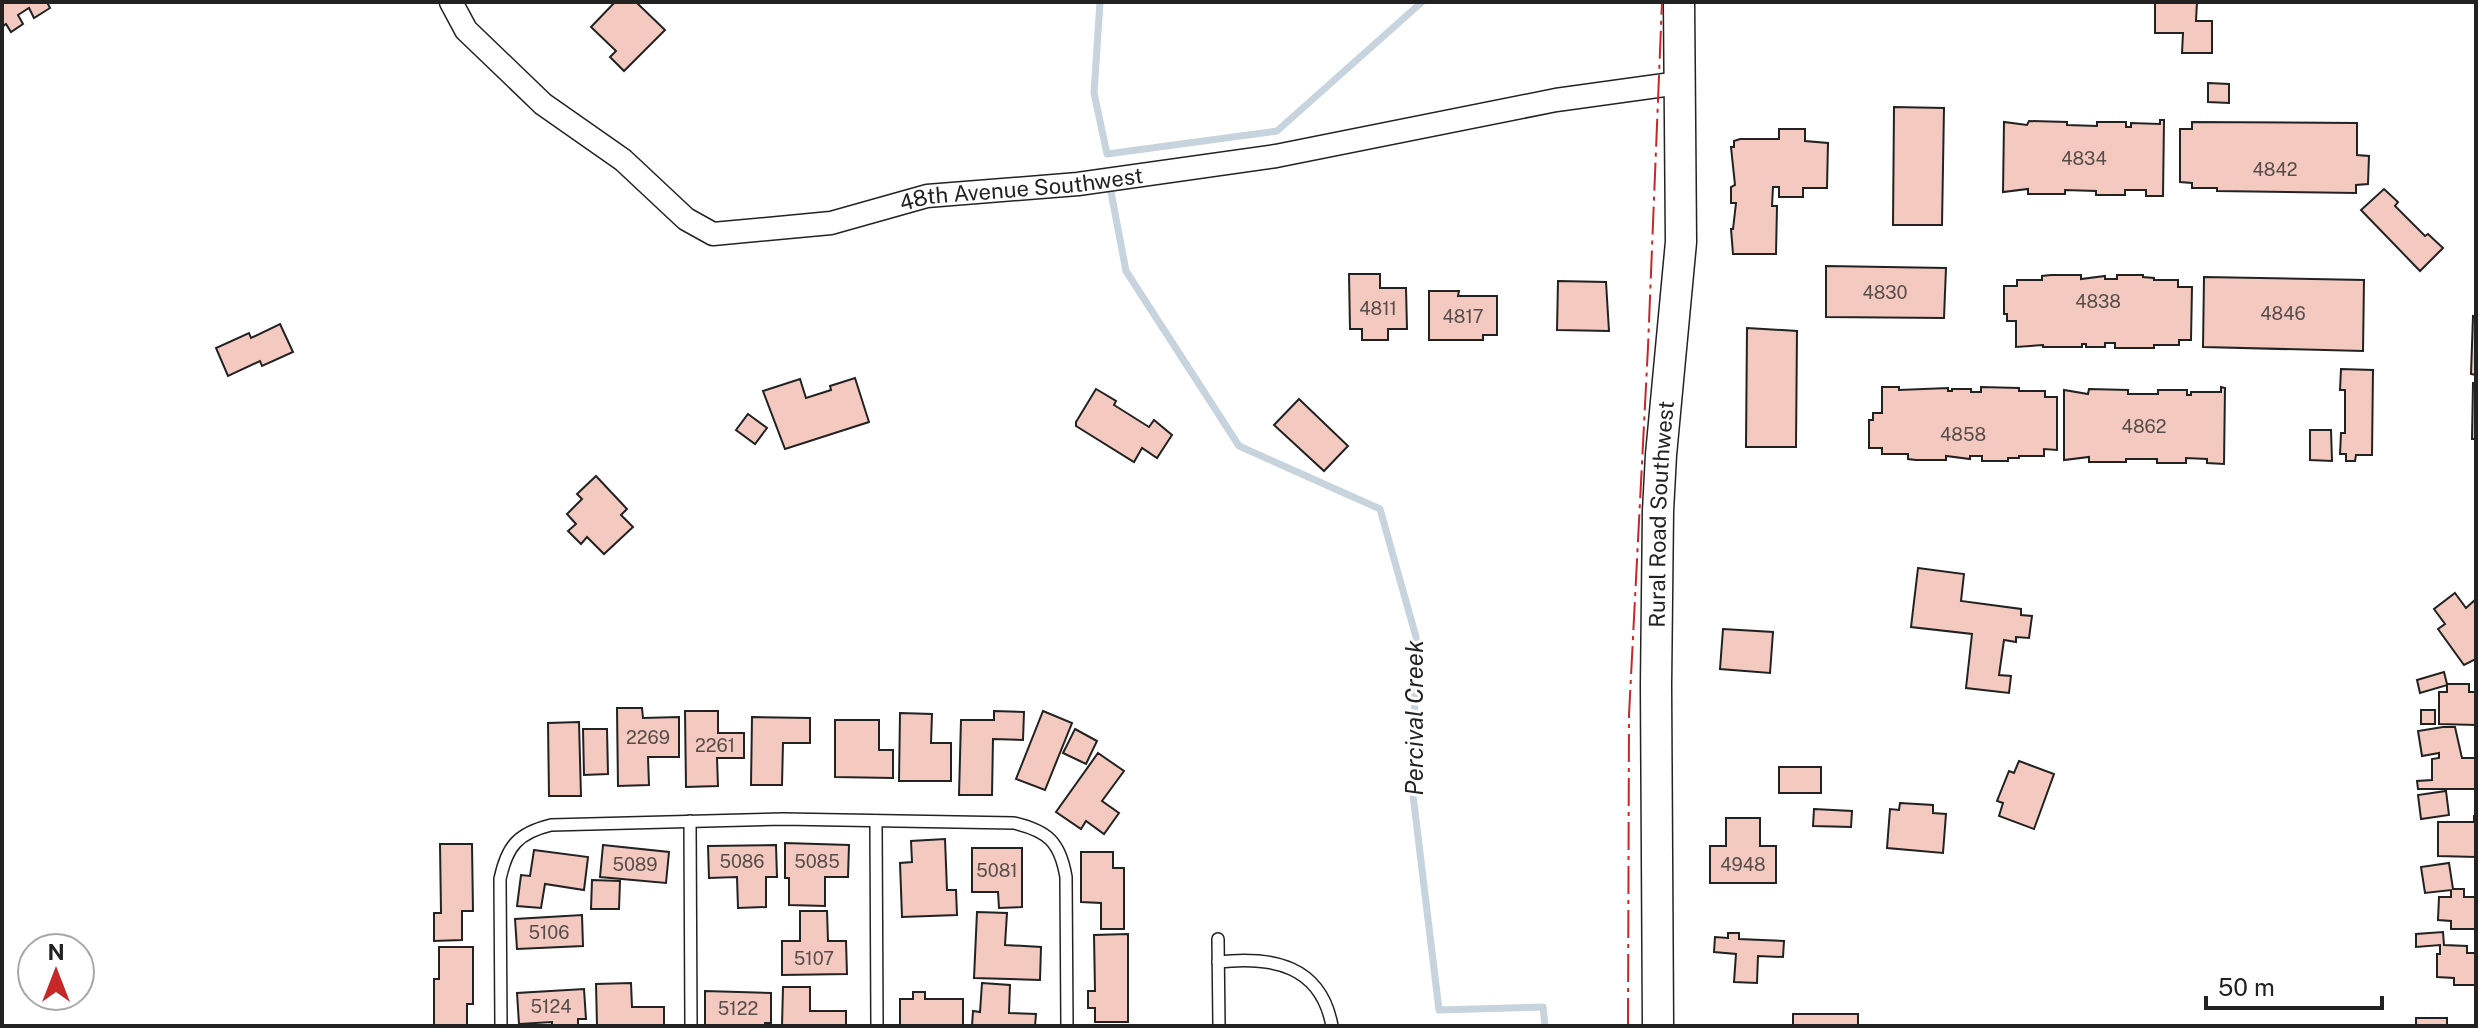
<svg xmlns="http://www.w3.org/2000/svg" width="2478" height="1028" font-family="'Public Sans',sans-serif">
<rect width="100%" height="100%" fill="#fff"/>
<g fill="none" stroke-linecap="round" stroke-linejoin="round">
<g stroke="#c7d3dd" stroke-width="7">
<polyline points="1100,2 1094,93 1107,154 1277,131 1422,2"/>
<polyline points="1111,192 1126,271 1239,446 1380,509 1416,637 1413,795 1439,1010 1543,1007 1545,1026"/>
</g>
</g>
<g fill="#f3c9c0" stroke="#222" stroke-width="2">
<polygon points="2,2 47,2 50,8 34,18 29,8 18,15 23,24 11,32 6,24 2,27"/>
<polygon points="615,2 636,2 665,30 624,71 610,57 616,51 591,27"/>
<polygon points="2155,2 2197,2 2196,21 2212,21 2212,53 2182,53 2183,33 2155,33"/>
<polygon points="2208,83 2229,84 2229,103 2208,102"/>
<polygon points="1894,107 1944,108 1942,225 1893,225"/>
<polygon points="2160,120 2164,120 2163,196 2146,196 2146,190 2125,190 2125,195 2096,195 2096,191 2065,190 2065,194 2028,194 2028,189 2003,192 2004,122 2027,125 2029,121 2067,122 2067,125 2097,126 2097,122 2126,122 2126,127 2131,127 2131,123 2160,124"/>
<polygon points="2192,122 2357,123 2357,155 2369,156 2368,184 2356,185 2356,193 2217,191 2217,188 2192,188 2192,183 2180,182 2180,129 2192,129"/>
<polygon points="1779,129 1805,129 1805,141 1828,143 1827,188 1803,188 1803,197 1779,197 1779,187 1773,187 1772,206 1777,206 1776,254 1733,254 1731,229 1733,229 1736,203 1731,203 1731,187 1735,185 1731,147 1734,147 1734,141 1740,139 1779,139"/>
<polygon points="2384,189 2398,202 2395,206 2425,236 2428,234 2443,248 2420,271 2361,210"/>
<polygon points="1826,266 1946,268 1944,318 1826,317"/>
<polygon points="1349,274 1380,274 1380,288 1406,288 1407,329 1388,329 1388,340 1362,340 1362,329 1350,329"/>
<polygon points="2051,275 2081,275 2081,279 2105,276 2105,279 2117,279 2117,275 2143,275 2143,277 2154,278 2154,280 2178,280 2178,287 2192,287 2191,340 2179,340 2179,345 2154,345 2154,348 2115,348 2115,343 2105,343 2105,347 2086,347 2086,344 2082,344 2082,347 2043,347 2043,345 2016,347 2016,321 2007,321 2007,314 2004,314 2004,286 2017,286 2017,280 2042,280 2042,276"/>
<polygon points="2204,277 2364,280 2363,351 2203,347"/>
<polygon points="1558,281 1606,282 1609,331 1557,330"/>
<polygon points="1429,291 1459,291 1458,296 1497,296 1497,335 1483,335 1483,340 1429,340"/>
<polygon points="2473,316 2476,317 2476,375 2471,374"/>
<polygon points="280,324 293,352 262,366 260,361 228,376 216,348 249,333 251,338"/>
<polygon points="1747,328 1797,331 1796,447 1746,447"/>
<polygon points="2341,369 2373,370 2372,455 2356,455 2355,461 2346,461 2346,454 2340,454 2341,433 2345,433 2345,390 2340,390"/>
<polygon points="855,378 869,422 785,449 763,391 800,379 806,398 831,390 830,386"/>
<polygon points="2473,383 2476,383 2476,439 2472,439"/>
<polygon points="1882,387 1899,387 1899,390 1948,388 1948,391 1952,391 1952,389 1971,389 1971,392 1981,392 1981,387 2019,388 2019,391 2045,391 2045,397 2057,397 2057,450 2044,449 2044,456 2019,456 2019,458 2008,458 2008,461 1982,461 1982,456 1970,456 1970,459 1946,456 1946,460 1916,460 1908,459 1908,454 1882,454 1882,448 1869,448 1869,420 1873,420 1873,413 1882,413"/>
<polygon points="2221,387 2225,388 2224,464 2207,463 2207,459 2186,458 2186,463 2157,463 2157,459 2126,459 2126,462 2089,462 2089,457 2064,460 2064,390 2088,394 2089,389 2128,390 2128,394 2158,394 2158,390 2187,390 2187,395 2191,395 2191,392 2221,392"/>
<polygon points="1096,389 1116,401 1114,405 1149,427 1154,420 1172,435 1157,458 1142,448 1134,462 1076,426 1076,422"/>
<polygon points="1299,399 1348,446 1324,471 1274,425"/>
<polygon points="748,414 767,428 755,444 736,430"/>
<polygon points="2310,430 2331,430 2332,461 2310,460"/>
<polygon points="596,476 627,509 621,515 633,527 604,554 587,537 581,544 568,531 576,524 567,514 582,499 577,494"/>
<polygon points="1918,568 1964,574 1961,601 2021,609 2021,615 2032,616 2029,638 2016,637 2016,642 2004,640 1999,675 2011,676 2009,693 1966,688 1972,634 1911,627"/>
<polygon points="2455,593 2466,608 2476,599 2476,659 2464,665 2438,629 2445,624 2434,609"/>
<polygon points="1723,629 1773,632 1770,673 1720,669"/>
<polygon points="2444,672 2447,684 2469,684 2469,692 2476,692 2476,725 2439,724 2439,692 2447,692 2447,685 2420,693 2417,680"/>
<polygon points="617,708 642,708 643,718 679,717 679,757 648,757 649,785 618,786"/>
<rect x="2421" y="710" width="14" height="14"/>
<polygon points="685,711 718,711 718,733 744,733 744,758 717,758 718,786 686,787"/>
<polygon points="994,711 1024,712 1023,740 993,739 992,795 959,795 961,720 994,720"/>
<polygon points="1043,711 1072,723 1045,790 1016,779"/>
<polygon points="900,713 932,714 931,743 951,743 951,781 899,781"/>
<polygon points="752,717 810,718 810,743 783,743 782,785 751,785"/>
<polygon points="835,720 879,720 879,750 893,750 893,778 835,777"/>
<polygon points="579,722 581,796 549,796 548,723"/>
<polygon points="2443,727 2455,727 2462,758 2476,758 2476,789 2418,789 2417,781 2432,780 2432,759 2439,758 2439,753 2422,756 2418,731"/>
<polygon points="583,729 607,729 608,774 584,775"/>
<polygon points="1075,729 1097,741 1086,764 1063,753"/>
<polygon points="1098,753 1124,771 1102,801 1119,813 1104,834 1086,821 1081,829 1056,812"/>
<polygon points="2019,761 2054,774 2034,829 1999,816 2003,803 1997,801 2009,771 2014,773"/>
<rect x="1779" y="767" width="42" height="26"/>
<polygon points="2446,791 2449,815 2421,819 2418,795"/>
<polygon points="1900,803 1933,805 1933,813 1946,814 1943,853 1887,848 1890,809 1899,810"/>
<polygon points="1814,809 1852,811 1851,827 1813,826"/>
<polygon points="2474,816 2476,816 2476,857 2438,856 2438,822 2474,822"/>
<polygon points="1726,818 1760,818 1760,846 1776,846 1776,883 1710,883 1710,846 1726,846"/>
<polygon points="945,839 947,890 956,890 957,915 902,917 900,863 912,862 911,841"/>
<polygon points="785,843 849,845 848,877 825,877 825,906 789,905 789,878 785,878"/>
<polygon points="440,844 472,844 473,911 462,911 462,940 434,941 434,913 441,913"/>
<polygon points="603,845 669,852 666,883 600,877"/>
<polygon points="776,845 777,877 766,877 766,907 738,908 737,877 709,878 708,846"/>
<polygon points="972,848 1022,848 1022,907 999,908 998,892 972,892"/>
<polygon points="534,850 588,857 584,890 545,884 541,908 517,906 521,875 530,876"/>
<polygon points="1081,852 1113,852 1113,868 1124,868 1124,929 1101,929 1101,903 1081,902"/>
<polygon points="2449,863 2453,889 2464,889 2464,897 2476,897 2476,929 2451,929 2451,921 2438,920 2439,897 2451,897 2451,890 2425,893 2421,867"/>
<polygon points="592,880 620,881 619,909 591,909"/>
<polygon points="800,911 827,911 828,941 846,941 847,974 782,975 782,941 800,941"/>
<polygon points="977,912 1007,913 1005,945 1041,947 1040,980 974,978"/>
<polygon points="582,915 583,946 517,949 515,919"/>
<polygon points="2443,932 2444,945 2467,946 2467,953 2476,953 2476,985 2454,985 2454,978 2437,977 2437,954 2440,954 2440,945 2416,947 2416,934"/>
<polygon points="1728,933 1739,933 1739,939 1784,941 1783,957 1758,956 1757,983 1734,982 1736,954 1714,952 1715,937 1728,938"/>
<polygon points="1128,934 1128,1022 1095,1022 1095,1008 1088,1008 1088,991 1095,991 1094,935"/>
<polygon points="439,947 473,947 473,1004 467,1004 467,1026 434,1026 434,979 439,979"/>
<polygon points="631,983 632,1007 664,1007 664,1026 597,1026 596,984"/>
<polygon points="982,983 1010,985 1009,1013 1036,1014 1035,1026 972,1026 973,1011 980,1012"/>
<polygon points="783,987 810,987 810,1011 846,1011 846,1026 782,1026"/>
<polygon points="584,989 586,1019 578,1019 578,1026 552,1026 552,1022 519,1024 517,993"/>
<polygon points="705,991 771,993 771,1023 765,1023 765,1026 705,1025"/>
<polygon points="913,992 925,992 925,999 963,999 963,1026 900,1026 900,999 913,999"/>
<rect x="1793" y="1014" width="65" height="12"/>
<rect x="2416" y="1018" width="31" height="8"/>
</g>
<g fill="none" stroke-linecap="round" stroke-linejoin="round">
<g stroke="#222" stroke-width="14">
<g id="lane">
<polyline points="690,821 691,1026"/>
<polyline points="876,821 877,1026"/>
<polyline points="1218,939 1219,1026"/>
<path d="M1218 962C1272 956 1321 965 1332 1026"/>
<path d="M501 1026 500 879C507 846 518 833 551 825L783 819 1014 823C1048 831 1060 842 1066 877L1067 1026"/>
</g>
</g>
<g stroke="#222" stroke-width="25">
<g id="street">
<path id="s1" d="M451 2 466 30 543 104 623 160 686 219 713 234 831 223 927 196 1078 184 1276 156 1556 100 1679 83"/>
</g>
</g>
<g stroke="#222" stroke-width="33">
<g id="secondary">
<path id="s2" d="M1658 1026 1656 685 1658 511 1661 455 1681 242 1679 2"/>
</g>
</g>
<use href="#lane" stroke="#fff" stroke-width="11"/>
<use href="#street" stroke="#fff" stroke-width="22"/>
<use href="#secondary" stroke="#fff" stroke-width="30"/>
<polyline stroke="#c62828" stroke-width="2" stroke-dasharray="28 6 4 6" stroke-linecap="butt" points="1628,1026 1629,715 1648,347 1662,2"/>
</g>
<g text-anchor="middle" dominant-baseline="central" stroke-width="6" stroke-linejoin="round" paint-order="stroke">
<g font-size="18" fill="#564c4a">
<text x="2084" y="158">4834</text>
<text x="2275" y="169">4842</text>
<text x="1885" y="292">4830</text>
<text x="2098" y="301">4838</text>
<text x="1378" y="308">4811</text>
<text x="2283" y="313">4846</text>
<text x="1463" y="316">4817</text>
<text x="2144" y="426">4862</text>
<text x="1963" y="434">4858</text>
<text x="648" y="737">2269</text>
<text x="715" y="745">2261</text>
<text x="742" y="861">5086</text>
<text x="817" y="861">5085</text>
<text x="635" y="864">5089</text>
<text x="1743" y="864">4948</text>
<text x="997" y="870">5081</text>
<text x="549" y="932">5106</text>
<text x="814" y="958">5107</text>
<text x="551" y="1006">5124</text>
<text x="738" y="1008">5122</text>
</g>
<g font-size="22" fill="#222" stroke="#fff">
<text stroke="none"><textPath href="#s1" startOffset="666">48th Avenue Southwest</textPath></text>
<text stroke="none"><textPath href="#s2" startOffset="512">Rural Road Southwest</textPath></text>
</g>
<g font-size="24" font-style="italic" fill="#222" stroke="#fff">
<text transform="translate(1414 718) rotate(-90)">Percival Creek</text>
</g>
</g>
<rect width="2478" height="1028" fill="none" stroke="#222222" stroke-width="8"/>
<g transform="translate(56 972)"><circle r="38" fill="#ffffff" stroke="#a7a7a7" stroke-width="2"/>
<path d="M0-6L14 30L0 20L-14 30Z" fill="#c62828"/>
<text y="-12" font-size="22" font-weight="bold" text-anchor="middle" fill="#222222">N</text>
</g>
<path d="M2206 996v12h176v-12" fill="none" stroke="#222222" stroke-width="4"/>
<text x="2218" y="996" font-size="24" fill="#222222" stroke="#ffffff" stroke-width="6" paint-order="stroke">50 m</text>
</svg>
